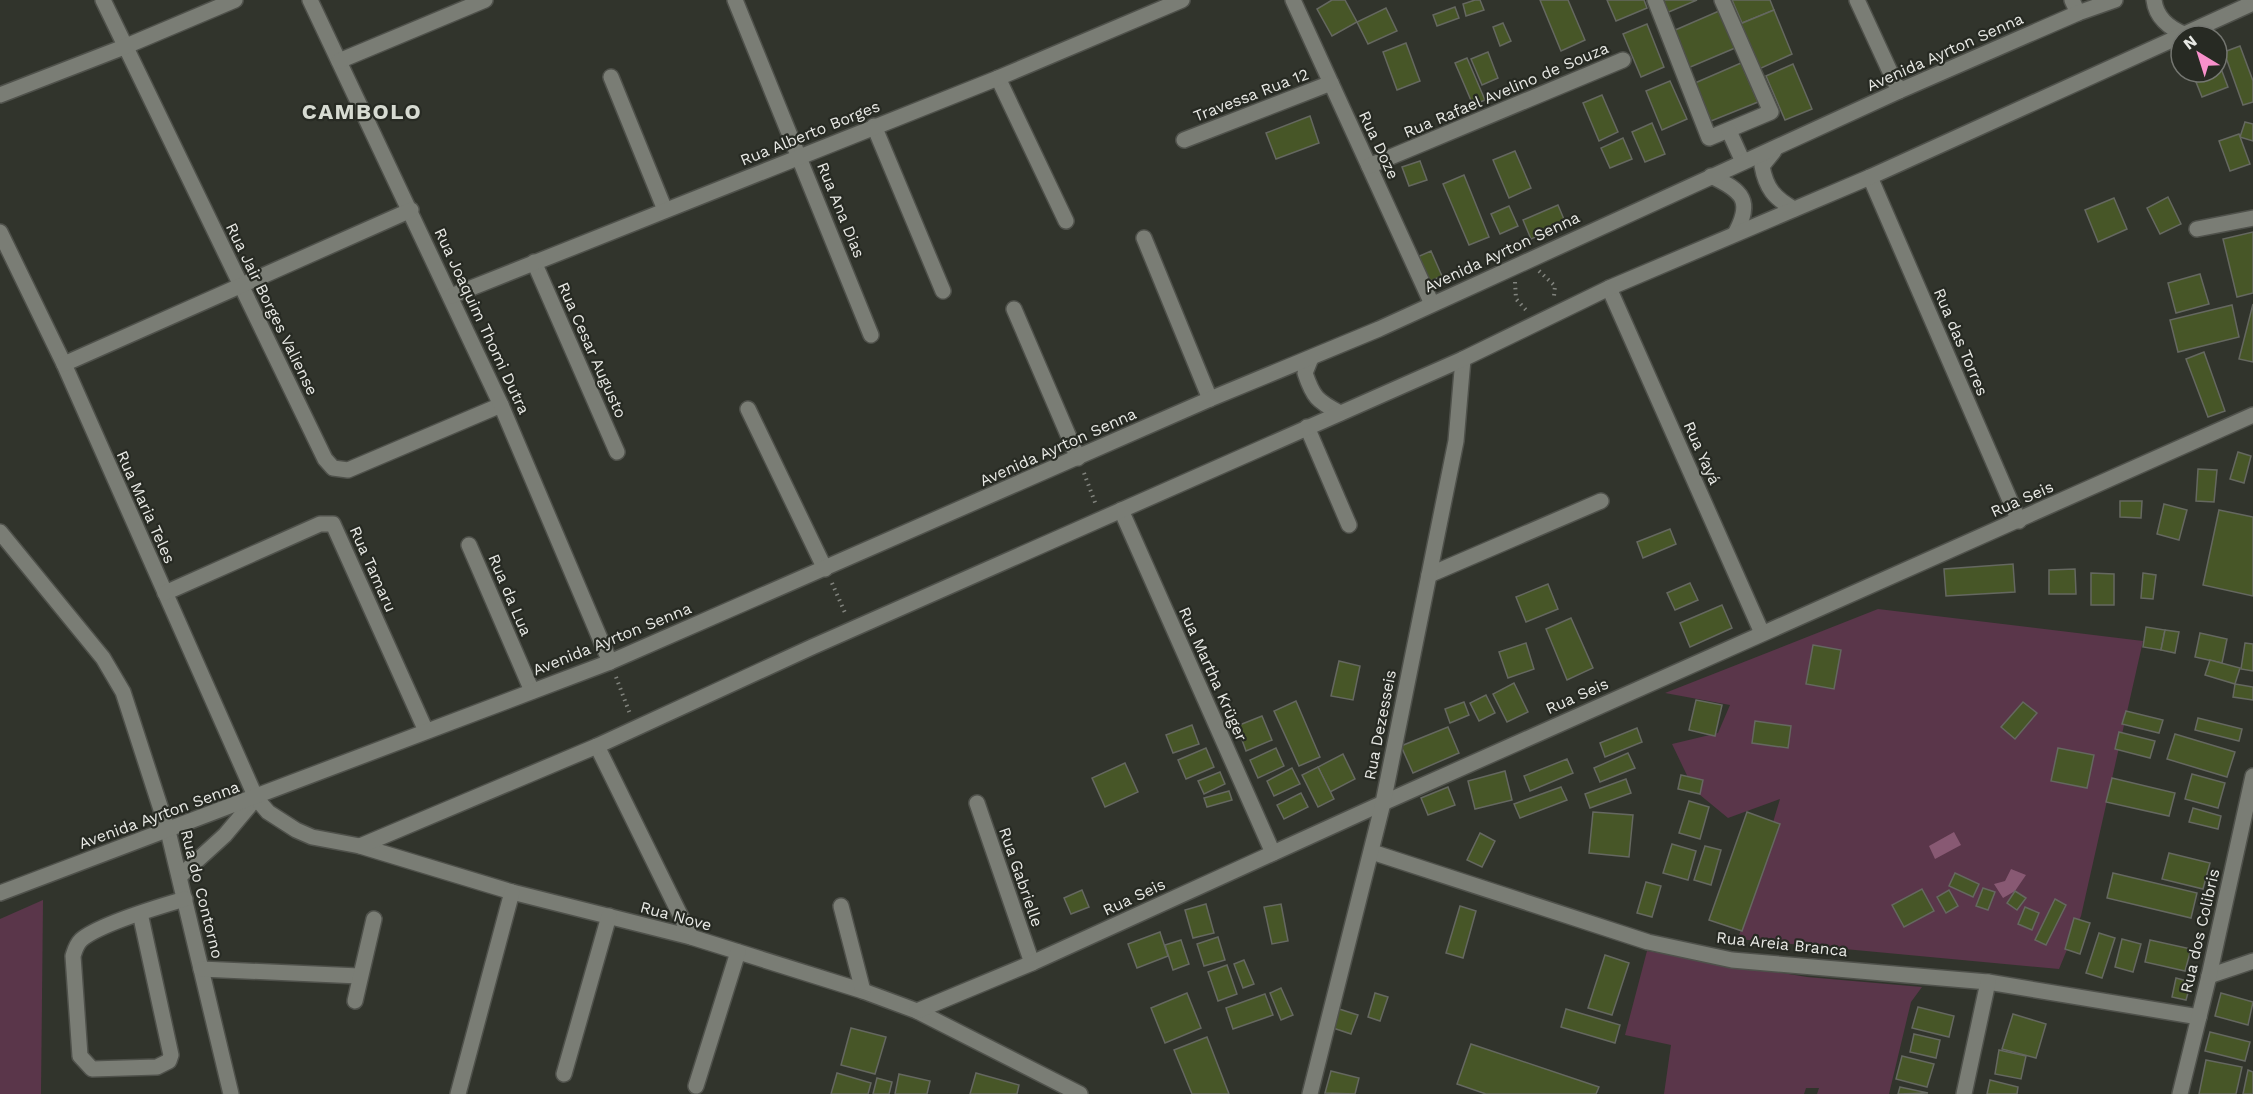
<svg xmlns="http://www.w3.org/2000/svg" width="2253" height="1094" font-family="'Work Sans',sans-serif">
<rect width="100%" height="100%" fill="#31342c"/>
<g fill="#5a364a">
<polygon points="1878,609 2143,641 2081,916 2059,969 1738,939 1780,799 1728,818 1694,790 1672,744 1718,733 1730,705 1665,693"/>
<polygon points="43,900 41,1094 0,1094 0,919"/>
<polygon points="1647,951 1807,977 1922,987 1911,1002 1889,1094 1817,1094 1819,1088 1806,1088 1804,1094 1664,1094 1671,1045 1625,1035"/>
</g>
<g fill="#885973">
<polygon points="1954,832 1961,845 1935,859 1929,846"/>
<polygon points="2011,869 2026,875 2015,891 2003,898 1994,884 2005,881"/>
</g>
<g fill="#475627" stroke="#656860" stroke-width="1.5">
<polygon points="1332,0 1345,0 1357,22 1332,36 1317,9"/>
<polygon points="1475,0 1480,0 1484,10 1466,16 1463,4"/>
<polygon points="1540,0 1568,0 1585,40 1561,51"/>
<polygon points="1607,0 1644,0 1647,8 1616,21"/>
<polygon points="1658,0 1697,0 1664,14"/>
<polygon points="1732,0 1770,0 1774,10 1742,23"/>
<polygon points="1455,7 1459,18 1437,26 1433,15"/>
<polygon points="1386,8 1397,31 1368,44 1357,22"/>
<polygon points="1774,10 1792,54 1759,69 1740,24"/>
<polygon points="1719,11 1735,48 1688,68 1673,31"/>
<polygon points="1503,23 1511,41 1500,46 1493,27"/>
<polygon points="1647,24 1664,67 1641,77 1623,34"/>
<polygon points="1406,43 1420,81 1397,90 1383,52"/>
<polygon points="2240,46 2253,81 2253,102 2243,105 2224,52"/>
<polygon points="1488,52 1498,78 1482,85 1471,59"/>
<polygon points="1467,58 1485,100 1473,105 1455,63"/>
<polygon points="2217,58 2228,87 2202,97 2192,72 2217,72"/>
<polygon points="1741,63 1758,102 1711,121 1695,83"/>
<polygon points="1793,64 1812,109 1785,120 1766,76"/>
<polygon points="1670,81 1687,119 1662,130 1646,91"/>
<polygon points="1602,95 1618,132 1599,141 1583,103"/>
<polygon points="1310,116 1319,143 1276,159 1266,133"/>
<polygon points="2245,122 2253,124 2253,141 2240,137"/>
<polygon points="1652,123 1665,154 1645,162 1632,132"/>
<polygon points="2239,134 2250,164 2230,171 2219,141"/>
<polygon points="1623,138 1632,159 1610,168 1601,148"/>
<polygon points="1515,151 1531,188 1509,198 1493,160"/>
<polygon points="1420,161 1427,180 1409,186 1402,167"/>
<polygon points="1464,175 1489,237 1469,245 1443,184"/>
<polygon points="2168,197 2181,224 2160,234 2147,208"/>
<polygon points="2114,198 2127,229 2098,242 2085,210"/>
<polygon points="1558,205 1566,224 1531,239 1523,220"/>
<polygon points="1509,206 1518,226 1500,234 1491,214"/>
<polygon points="2253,232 2253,293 2237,297 2223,239"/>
<polygon points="1431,251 1442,276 1426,283 1415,258"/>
<polygon points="2200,274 2209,304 2176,313 2168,283"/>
<polygon points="2253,304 2253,362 2239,359"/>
<polygon points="2232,305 2239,337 2178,352 2170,320"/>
<polygon points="2204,352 2225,411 2208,417 2186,359"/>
<polygon points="2238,452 2251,456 2244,483 2230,479"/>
<polygon points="2198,469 2217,470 2214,502 2196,501"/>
<polygon points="2120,501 2142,501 2141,518 2120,517"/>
<polygon points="2164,504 2187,510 2179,540 2157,534"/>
<polygon points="2219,510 2253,517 2253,596 2203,585"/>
<polygon points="1670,529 1676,544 1643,558 1637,542"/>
<polygon points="2013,564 2015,592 1946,596 1944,569"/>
<polygon points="2075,569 2076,594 2049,594 2049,570"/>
<polygon points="2091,573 2114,574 2114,605 2091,605"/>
<polygon points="2143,573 2156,575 2153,599 2141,598"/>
<polygon points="1690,583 1698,600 1675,610 1667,593"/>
<polygon points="1548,584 1558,609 1526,622 1516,597"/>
<polygon points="1722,605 1732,628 1690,647 1680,623"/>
<polygon points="1571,618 1593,668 1567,680 1546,629"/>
<polygon points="2146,627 2165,630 2161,650 2143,647"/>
<polygon points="2165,630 2179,632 2175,653 2161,650"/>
<polygon points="2200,633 2227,639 2222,663 2195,657"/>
<polygon points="1526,643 1534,669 1508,678 1499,652"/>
<polygon points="2245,643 2253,644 2253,671 2241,669"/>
<polygon points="1813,645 1841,650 1834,689 1806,684"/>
<polygon points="2210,660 2240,668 2235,684 2205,675"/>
<polygon points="1339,661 1360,666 1353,700 1331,696"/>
<polygon points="1514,683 1528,712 1507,722 1493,694"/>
<polygon points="2235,684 2253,687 2253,700 2233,697"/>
<polygon points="1486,695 1495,713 1479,721 1470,703"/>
<polygon points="1696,700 1722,705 1715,736 1689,730"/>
<polygon points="1296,701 1320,757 1299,766 1274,711"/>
<polygon points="1464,702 1469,715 1450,723 1445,709"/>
<polygon points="2023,702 2037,713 2015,739 2001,727"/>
<polygon points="2126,711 2163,720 2159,733 2122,724"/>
<polygon points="1262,716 1272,740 1246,751 1237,726"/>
<polygon points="2198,718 2242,729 2239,741 2195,730"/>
<polygon points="1755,721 1791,726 1788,748 1752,743"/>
<polygon points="1192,725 1199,744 1173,753 1166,735"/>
<polygon points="1448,727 1459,753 1413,773 1401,746"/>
<polygon points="1637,728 1642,742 1605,757 1600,743"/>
<polygon points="2119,732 2155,741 2150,758 2115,749"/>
<polygon points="2175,734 2235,752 2227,777 2167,759"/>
<polygon points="1206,748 1214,767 1186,779 1178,760"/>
<polygon points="1276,748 1284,766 1258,778 1250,760"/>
<polygon points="2058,748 2094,755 2087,788 2051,781"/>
<polygon points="1628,753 1635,768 1600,782 1594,768"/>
<polygon points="1343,754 1355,779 1330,792 1318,767"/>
<polygon points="1567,759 1573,773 1530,791 1524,776"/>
<polygon points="1125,763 1138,792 1105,807 1092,778"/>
<polygon points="1318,767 1334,799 1318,807 1302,775"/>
<polygon points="1292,768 1300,784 1274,796 1267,781"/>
<polygon points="1505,771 1512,800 1475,809 1468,781"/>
<polygon points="1220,772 1225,784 1204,794 1198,781"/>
<polygon points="2192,774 2225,783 2218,808 2185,799"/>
<polygon points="1681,775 1703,780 1700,794 1678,789"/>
<polygon points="2112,778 2175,793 2169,816 2106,802"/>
<polygon points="1626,779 1631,793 1590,808 1585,794"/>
<polygon points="1448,787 1455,805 1428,815 1421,798"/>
<polygon points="1561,787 1567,800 1520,818 1514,804"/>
<polygon points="1229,791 1232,800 1207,807 1204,798"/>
<polygon points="1301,793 1308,807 1284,819 1277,805"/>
<polygon points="1689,801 1709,807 1700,839 1679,833"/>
<polygon points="2193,808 2221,816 2218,829 2189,822"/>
<polygon points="1593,812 1633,815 1629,857 1589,853"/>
<polygon points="1747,812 1780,824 1742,931 1709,920"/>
<polygon points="1480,833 1495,841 1482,867 1467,860"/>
<polygon points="1672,844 1696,851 1688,880 1663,873"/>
<polygon points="1705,846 1721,850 1711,885 1694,880"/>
<polygon points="2169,853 2210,863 2203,889 2162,879"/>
<polygon points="1955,873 1979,884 1973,897 1949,886"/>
<polygon points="2113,873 2197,893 2191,918 2107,898"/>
<polygon points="1646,882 1661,886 1652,917 1637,913"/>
<polygon points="1983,888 1995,892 1988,910 1976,906"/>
<polygon points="1922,889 1934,911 1904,927 1892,905"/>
<polygon points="1082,890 1089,907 1071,914 1064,898"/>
<polygon points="1949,890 1958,906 1946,913 1937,897"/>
<polygon points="2015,891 2026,898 2017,910 2007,903"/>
<polygon points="2055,899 2066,905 2046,945 2035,940"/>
<polygon points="1206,904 1214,933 1193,938 1185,910"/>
<polygon points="1281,904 1288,941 1272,944 1264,907"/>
<polygon points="1460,906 1476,911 1463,958 1446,953"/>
<polygon points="2025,907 2039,913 2032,930 2018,924"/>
<polygon points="2074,918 2090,923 2080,954 2065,949"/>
<polygon points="1160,932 1168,956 1137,968 1128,944"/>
<polygon points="2099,933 2115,938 2102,978 2086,973"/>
<polygon points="1218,937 1225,960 1204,966 1197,944"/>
<polygon points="2122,939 2141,944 2133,972 2115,967"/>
<polygon points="1181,940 1189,964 1173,970 1165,945"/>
<polygon points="2150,940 2191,949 2185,971 2145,962"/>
<polygon points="1605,955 1629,963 1612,1015 1588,1008"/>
<polygon points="1244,960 1254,984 1243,988 1234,964"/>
<polygon points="1227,965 1237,994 1218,1001 1208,972"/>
<polygon points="2176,978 2191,982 2186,1000 2172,997"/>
<polygon points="1281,988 1293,1015 1281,1020 1270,993"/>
<polygon points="1187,993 1201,1028 1165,1043 1151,1008"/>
<polygon points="1375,993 1388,997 1380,1021 1368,1017"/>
<polygon points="2221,993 2253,1002 2248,1025 2215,1016"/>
<polygon points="1265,994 1273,1015 1233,1029 1226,1008"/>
<polygon points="1918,1007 1954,1016 1949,1037 1912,1028"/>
<polygon points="1336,1008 1358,1015 1351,1034 1330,1027"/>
<polygon points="1566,1009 1620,1025 1615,1043 1561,1027"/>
<polygon points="2013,1014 2046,1024 2036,1058 2002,1049"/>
<polygon points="851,1028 886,1037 875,1074 841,1065"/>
<polygon points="2210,1032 2250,1042 2245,1061 2205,1051"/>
<polygon points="1914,1034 1940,1040 1936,1058 1910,1052"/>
<polygon points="1207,1037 1229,1094 1192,1094 1174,1050"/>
<polygon points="1471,1044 1599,1087 1596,1094 1486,1094 1457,1084"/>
<polygon points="1999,1050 2026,1056 2021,1079 1995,1074"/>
<polygon points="1902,1056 1934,1064 1927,1087 1896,1079"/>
<polygon points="2206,1060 2242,1067 2236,1094 2199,1094"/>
<polygon points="2248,1070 2253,1072 2253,1094 2243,1094"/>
<polygon points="1331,1071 1359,1078 1355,1094 1325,1093"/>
<polygon points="837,1073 871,1083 868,1094 831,1094"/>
<polygon points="976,1073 1019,1085 1017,1094 970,1094"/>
<polygon points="899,1074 930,1081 927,1094 895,1094"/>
<polygon points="877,1078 892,1082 889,1094 873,1094"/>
<polygon points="1990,1080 2018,1087 2017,1094 1987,1094"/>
<polygon points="1900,1087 1928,1093 1898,1094"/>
</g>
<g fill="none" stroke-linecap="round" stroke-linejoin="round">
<g stroke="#4f514b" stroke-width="18">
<g id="street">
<polyline points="103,0 325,459 333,468 348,470 501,405"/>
<polyline points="310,0 501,405 610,662"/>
<polyline points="735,0 871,335"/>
<polyline points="1293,0 1432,304"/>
<polyline points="1655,0 1709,138 1771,112 1722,0"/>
<polyline points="1857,0 1899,91"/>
<polyline points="2072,0 2078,13"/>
<polyline points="339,61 485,0"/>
<polyline points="611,77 665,210"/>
<polyline points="998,78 1066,221"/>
<polyline points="0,95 124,47 235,0"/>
<polyline points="874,126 943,291"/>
<polyline points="1729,131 1743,162"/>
<polyline points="1184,140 1331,83"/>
<polyline points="1369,166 1623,60"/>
<polyline points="1870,177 2019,521"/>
<polyline points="2197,229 2253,218"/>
<polyline points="0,232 64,364 256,798 225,835 180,876"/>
<polyline points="1144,238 1210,399"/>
<polyline points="534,262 617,452"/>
<polyline points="1609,288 1762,633"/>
<polyline points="451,296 998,78 1182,0"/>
<polyline points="1014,309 1078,458"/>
<polyline points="64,364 411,210"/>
<polyline points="748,409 825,569"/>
<polyline points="1307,427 1349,525"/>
<polyline points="1121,510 1273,853"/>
<polyline points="0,532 103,658 123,692 168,831 231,1094"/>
<polyline points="469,545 532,691"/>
<polyline points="1429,575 1601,501"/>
<polyline points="165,593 320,524 333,524 426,731"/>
<polyline points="597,746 691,937"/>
<polyline points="977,803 1032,963"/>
<polyline points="360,846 512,892 691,937 863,991 917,1011 1080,1094"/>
<polyline points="1372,852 1648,942 1732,960 1988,982 2199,1017"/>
<polyline points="841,906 863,991"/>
<path d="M140 913 171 1055 169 1061 157 1067 92 1069 80 1056 73 956C75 950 76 945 81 940 99 924 161 906 185 899"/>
<polyline points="201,969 359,976"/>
<polyline points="2209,976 2253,961"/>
<polyline points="355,1001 374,919"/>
<polyline points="917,1011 1032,963 1383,803 2253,415"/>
<polyline points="564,1074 609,916"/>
<polyline points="696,1086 738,952"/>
<polyline points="458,1094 512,892"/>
<polyline points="1310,1094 1383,803 1456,441 1463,359"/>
<polyline points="1964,1094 1988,982"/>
</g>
</g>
<g stroke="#4f514b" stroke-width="18">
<g id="secondary">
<path d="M2154 0C2156 17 2169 28 2184 34"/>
<path d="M1774 151 1762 166C1766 188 1774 198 1794 209"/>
<path d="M1711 176C1743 191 1753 201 1735 234"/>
<path d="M1311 358 1305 373C1313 397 1317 401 1340 413"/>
<polyline points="256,798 268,812 296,830 312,837 360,846 597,746 812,647 1463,359 1609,288 1870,177 2253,3"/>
<polyline points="0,893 610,662 1210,399 1379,329 1899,91 2078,13 2115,0"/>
<polyline points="2180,1094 2209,976 2253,776"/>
</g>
</g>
<g stroke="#82847e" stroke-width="4" stroke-dasharray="1.5 4.5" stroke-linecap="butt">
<polyline points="1539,271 1555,286 1554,296"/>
<polyline points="1515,282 1516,299 1526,310"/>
<polyline points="1084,473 1096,505"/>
<polyline points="832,583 846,615"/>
<polyline points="616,677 630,714"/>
</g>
<use href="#street" stroke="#7a7d75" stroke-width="15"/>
<use href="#secondary" stroke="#7a7d75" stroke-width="15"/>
</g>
<g text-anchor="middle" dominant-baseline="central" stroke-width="4.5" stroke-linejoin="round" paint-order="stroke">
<g font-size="16" fill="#e8e9e5" stroke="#272a23">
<text transform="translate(1945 52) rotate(-24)">Avenida Ayrton Senna</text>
<text transform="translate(1506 90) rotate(-23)">Rua Rafael Avelino de Souza</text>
<text transform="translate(1251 95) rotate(-21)">Travessa Rua 12</text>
<text transform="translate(810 133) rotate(-22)">Rua Alberto Borges</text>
<text transform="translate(1379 145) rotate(65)">Rua Doze</text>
<text transform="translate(841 210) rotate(68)">Rua Ana Dias</text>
<text transform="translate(1502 252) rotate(-25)">Avenida Ayrton Senna</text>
<text transform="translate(272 309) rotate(64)">Rua Jair Borges Valiense</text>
<text transform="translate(482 321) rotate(65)">Rua Joaquim Thomi Dutra</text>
<text transform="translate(1961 342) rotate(67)">Rua das Torres</text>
<text transform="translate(592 350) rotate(66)">Rua Cesar Augusto</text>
<text transform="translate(1058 447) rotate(-24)">Avenida Ayrton Senna</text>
<text transform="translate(1702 453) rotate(66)">Rua Yayá</text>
<text transform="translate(2022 499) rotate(-24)">Rua Seis</text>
<text transform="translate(146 507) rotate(66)">Rua Maria Teles</text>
<text transform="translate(373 569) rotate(66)">Rua Tamaru</text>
<text transform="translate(510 595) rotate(67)">Rua da Lua</text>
<text transform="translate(612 639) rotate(-22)">Avenida Ayrton Senna</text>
<text transform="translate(1213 674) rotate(66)">Rua Martha Krüger</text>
<text transform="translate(1577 696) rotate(-24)">Rua Seis</text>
<text transform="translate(1380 725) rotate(-79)">Rua Dezesseis</text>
<text transform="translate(159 815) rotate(-20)">Avenida Ayrton Senna</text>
<text transform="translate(1021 877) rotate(71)">Rua Gabrielle</text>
<text transform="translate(202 894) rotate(76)">Rua do Contorno</text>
<text transform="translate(1134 897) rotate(-25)">Rua Seis</text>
<text transform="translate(676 916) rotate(15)">Rua Nove</text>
<text transform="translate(2200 931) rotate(-77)">Rua dos Colibris</text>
<text transform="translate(1782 944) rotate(6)">Rua Areia Branca</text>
</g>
<g font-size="22" font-weight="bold" letter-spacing="1.5" fill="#d7dbd2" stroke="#272a23">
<text x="362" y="111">CAMBOLO</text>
</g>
</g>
<g transform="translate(2199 54) rotate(322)"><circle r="28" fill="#272a23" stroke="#747671" stroke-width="1.5"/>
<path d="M0-4.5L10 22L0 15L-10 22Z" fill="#f890cb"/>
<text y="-9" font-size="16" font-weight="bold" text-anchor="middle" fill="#e8e9e5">N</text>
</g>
</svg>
